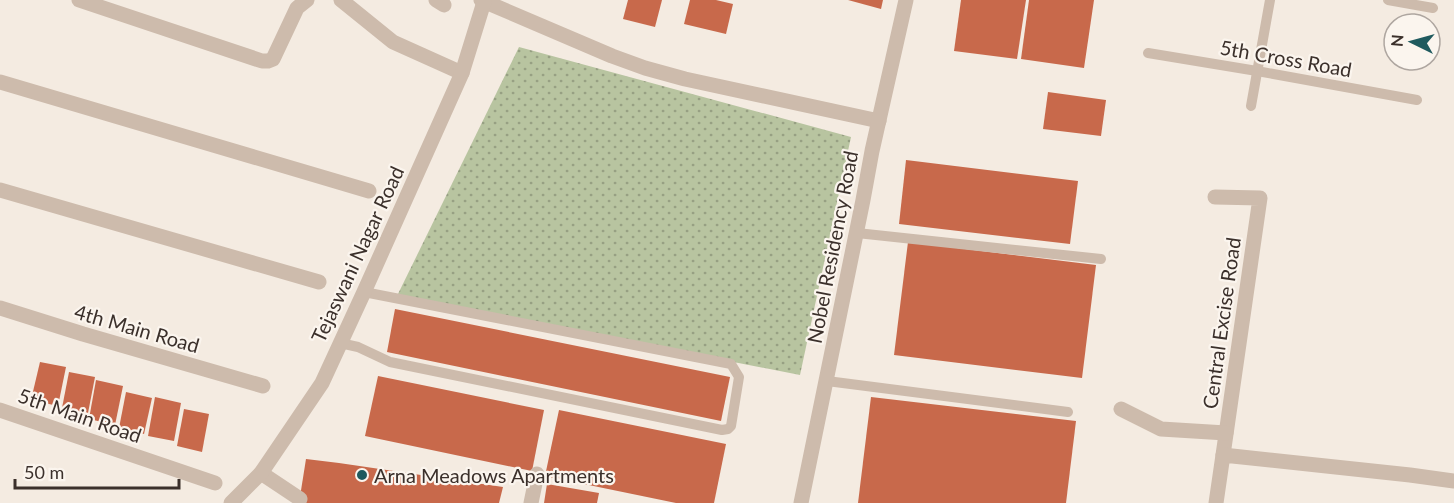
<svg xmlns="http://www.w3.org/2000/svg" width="1454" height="503" font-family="Lato,sans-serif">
<defs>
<pattern id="grass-dots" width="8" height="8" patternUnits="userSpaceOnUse" patternTransform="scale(1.5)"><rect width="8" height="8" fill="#b8c4a0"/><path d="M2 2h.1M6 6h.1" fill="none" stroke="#97a083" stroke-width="1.8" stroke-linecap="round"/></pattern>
</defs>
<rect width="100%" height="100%" fill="#f4ebe1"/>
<polygon fill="url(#grass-dots)" points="519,47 851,137 800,375 397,296"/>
<g fill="#c8694b">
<polygon points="628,0 662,0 655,27 623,19"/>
<polygon points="690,0 716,0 733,4 726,34 684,24"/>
<polygon points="848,0 883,0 881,9"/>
<polygon points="961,0 1026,0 1017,59 954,51"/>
<polygon points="1029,0 1094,0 1084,68 1021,59"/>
<polygon points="1048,92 1106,100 1101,136 1043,129"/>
<polygon points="906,160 1078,181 1070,244 899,224"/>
<polygon points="908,242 1096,265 1082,378 894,355"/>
<polygon points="395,309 730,377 721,421 387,352"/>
<polygon points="40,362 66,367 58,406 31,400"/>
<polygon points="69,372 95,377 88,413 62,408"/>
<polygon points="378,376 544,410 532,471 365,436"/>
<polygon points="96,380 123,386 115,425 89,419"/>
<polygon points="126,392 152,398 144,434 119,428"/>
<polygon points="155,397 181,403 174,441 148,436"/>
<polygon points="871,397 1076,421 1066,503 858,503"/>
<polygon points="184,409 209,414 202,452 177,446"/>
<polygon points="559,410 726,444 714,503 676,503 545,476"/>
<polygon points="306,459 339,463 503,487 499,503 299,503"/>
<polygon points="547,484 599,493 597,503 544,503"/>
</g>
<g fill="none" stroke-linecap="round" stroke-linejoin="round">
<g stroke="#cdbbac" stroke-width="10">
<polyline points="1388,0 1433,8"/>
<polyline points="1148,53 1257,71 1417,100"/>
<polyline points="1251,106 1270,0"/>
<polyline points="857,233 1101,259"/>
<polyline points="340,343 358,347 390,362 722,430 728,429 731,426 739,377 731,364 364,292"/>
<polyline points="827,381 1068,412"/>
</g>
<g stroke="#cdbbac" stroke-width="15">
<polyline points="79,0 262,61 268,61 273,59 297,8 307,0"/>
<polyline points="341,0 393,42 462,73"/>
<polyline points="436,0 444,5"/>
<polyline points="481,0 612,56 645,68 685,79 879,121"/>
<polyline points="0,82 369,191"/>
<polyline points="0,190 319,282"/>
<polyline points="1215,197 1260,198 1223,455"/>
<polyline points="0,308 83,334 263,386"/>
<polyline points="1121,409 1161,429 1226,433"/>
<polyline points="0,410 215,483"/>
<polyline points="261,473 300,499"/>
<polyline points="231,503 261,473 322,383 364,292 462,73 484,2"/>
<polyline points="531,503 537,474"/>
<polyline points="801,503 863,200 872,151 906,0"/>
<polyline points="1216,503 1223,455 1410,475 1454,481"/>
</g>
</g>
<circle fill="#1f5a5e" stroke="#fbf5ee" stroke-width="2" cx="362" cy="475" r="6"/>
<g text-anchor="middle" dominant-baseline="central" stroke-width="4.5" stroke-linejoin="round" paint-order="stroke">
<g font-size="20" fill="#3b302b" stroke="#fbf5ee">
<text transform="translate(1286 58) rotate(10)">5th Cross Road</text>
<text transform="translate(832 247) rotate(-79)">Nobel Residency Road</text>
<text transform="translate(357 254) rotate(-65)">Tejaswani Nagar Road</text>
<text transform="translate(1221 323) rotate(-82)">Central Excise Road</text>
<text transform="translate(137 328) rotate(16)">4th Main Road</text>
<text transform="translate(80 415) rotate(19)">5th Main Road</text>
</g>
<g font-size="20" fill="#3b302b" stroke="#fbf5ee" text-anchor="start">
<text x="374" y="475">Arna Meadows Apartments</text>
</g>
</g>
<g transform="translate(1412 42) rotate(275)"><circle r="28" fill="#fbf5ee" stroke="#aea6a0" stroke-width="1.5"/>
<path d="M0-4.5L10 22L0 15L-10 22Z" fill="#1f5a5e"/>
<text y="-9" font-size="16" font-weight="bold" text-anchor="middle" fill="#3b302b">N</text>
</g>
<path d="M15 479v9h164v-9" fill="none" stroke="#3b302b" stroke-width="3"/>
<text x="24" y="479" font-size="18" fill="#3b302b" stroke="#fbf5ee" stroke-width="4.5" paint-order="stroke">50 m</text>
</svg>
